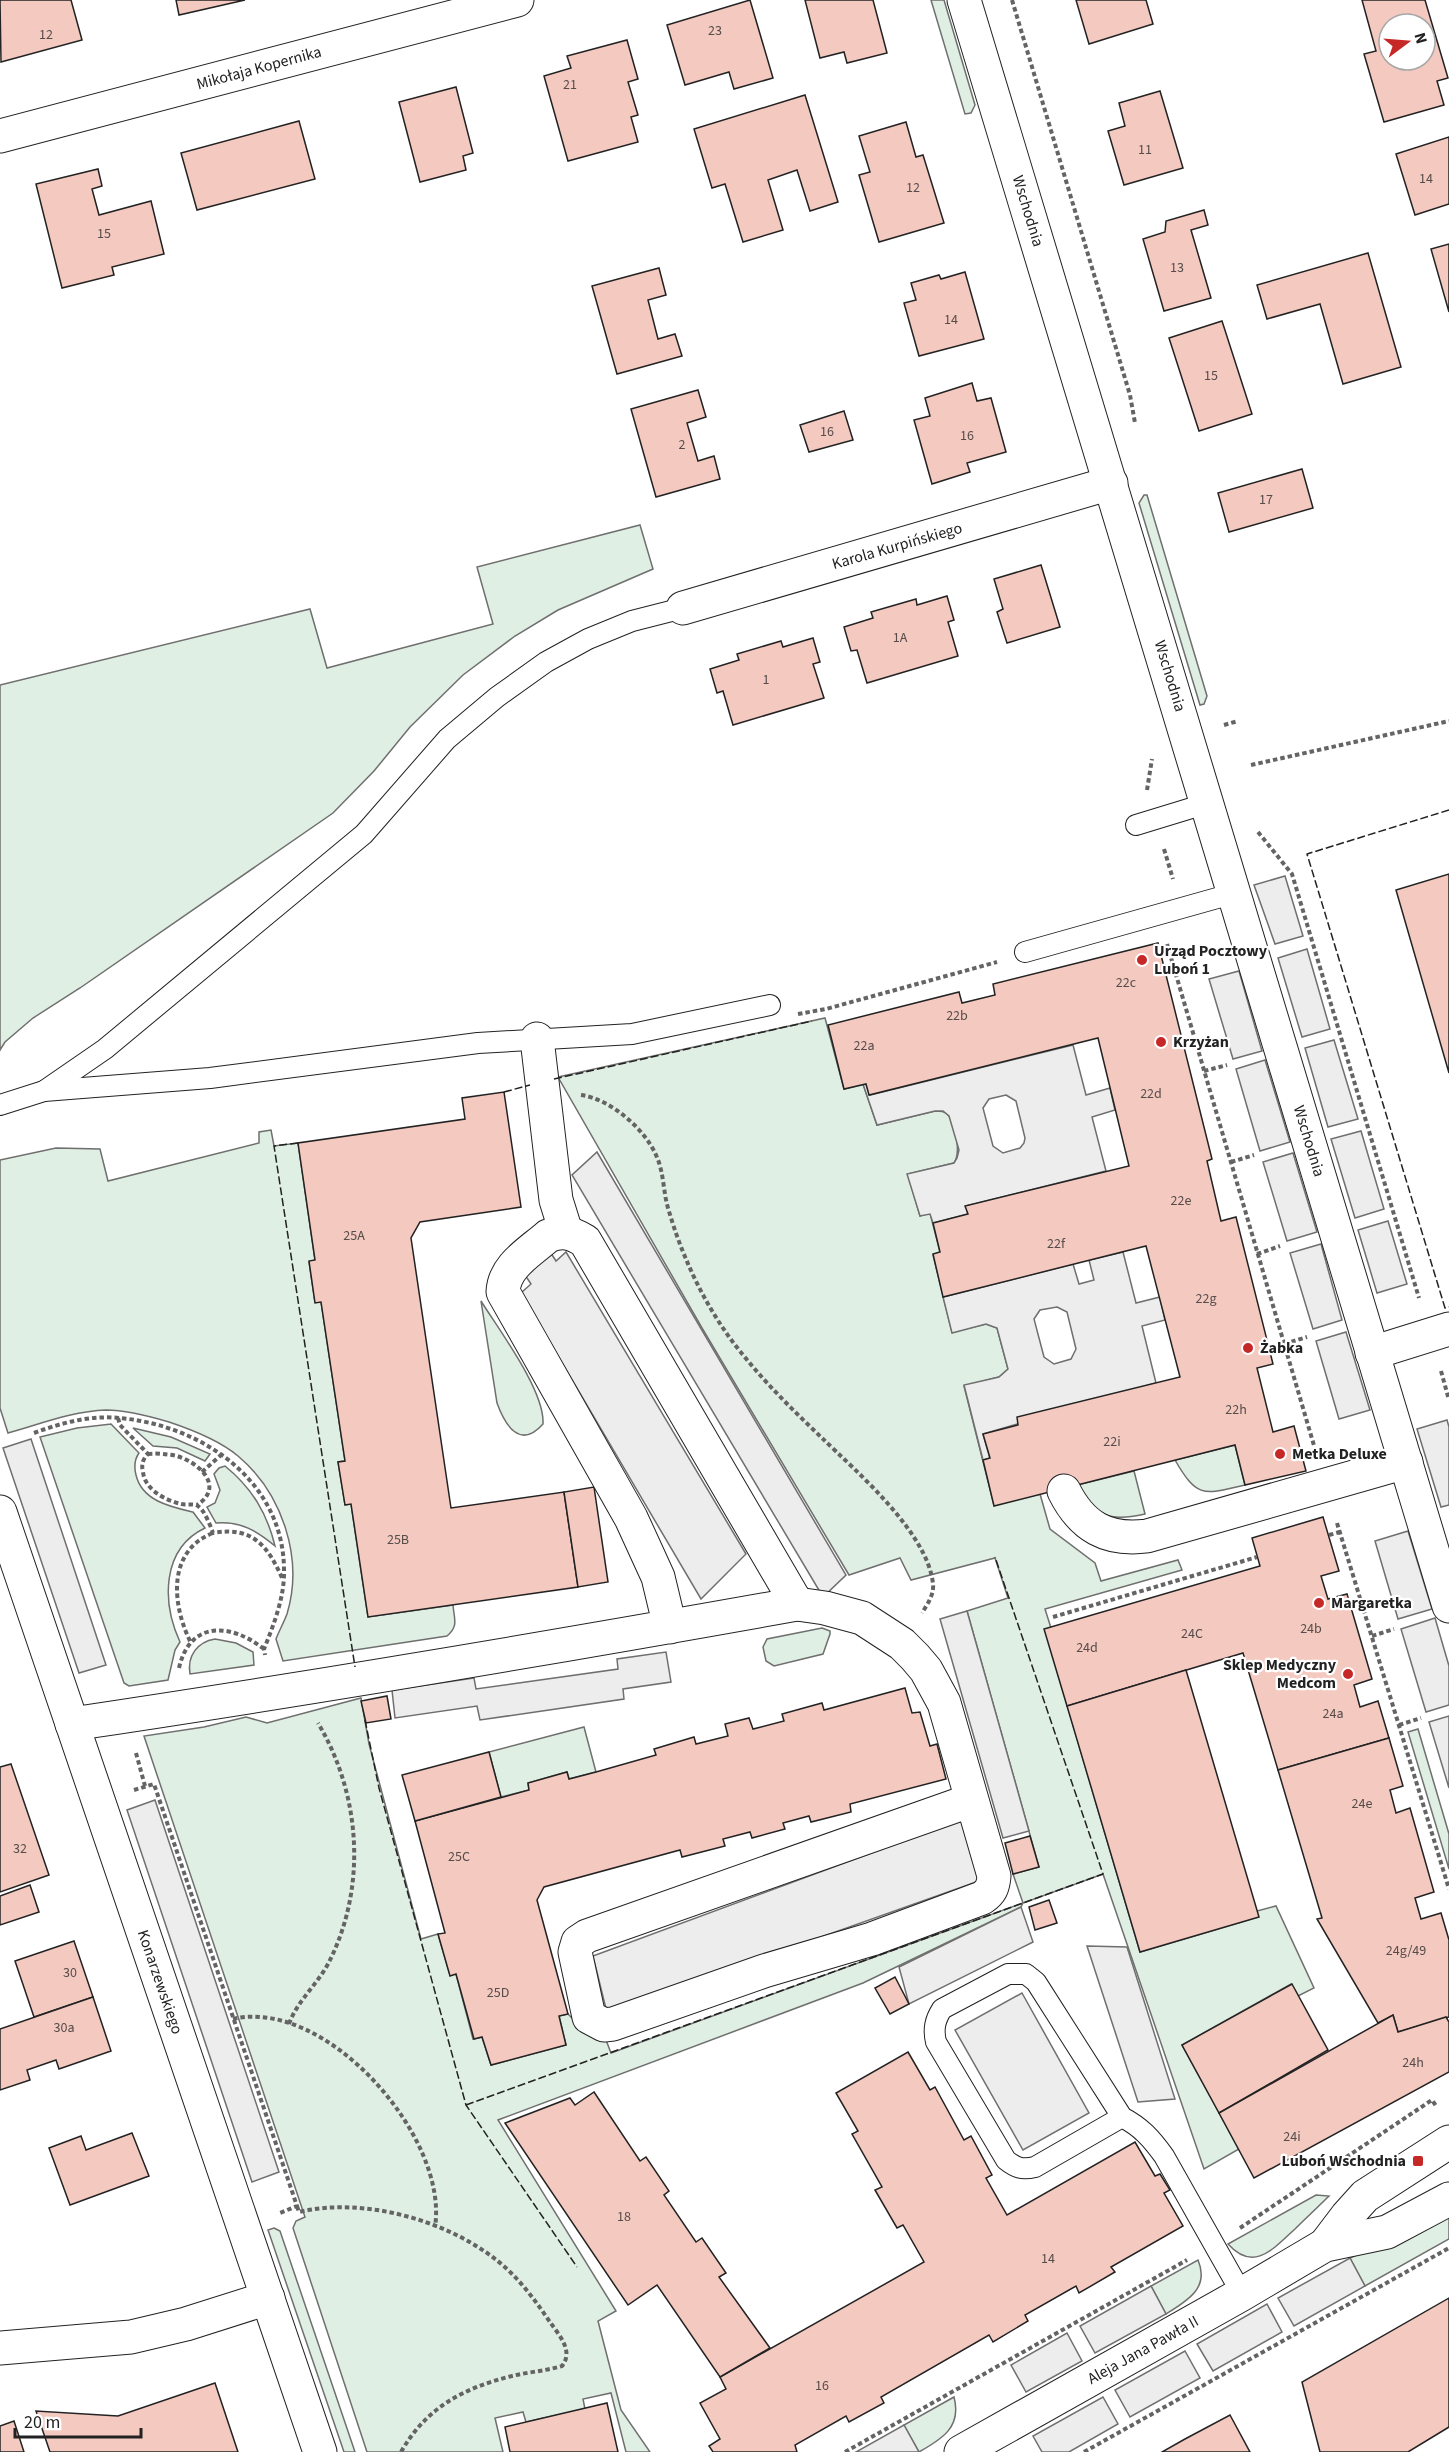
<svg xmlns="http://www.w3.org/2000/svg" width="1449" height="2452" font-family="'Source Sans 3',sans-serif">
<rect width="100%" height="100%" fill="#fff"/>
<g fill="#e0efe3" stroke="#6f6f6f" stroke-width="1.5">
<polygon points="931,0 944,0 975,105 971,113 965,114"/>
<polygon points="1144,495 1147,495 1207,696 1204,704 1200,705 1139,503"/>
<polygon points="640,525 653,569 558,610 515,636 463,675 410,727 374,771 333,813 80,988 33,1018 5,1042 0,1050 0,685 310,609 327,668 493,624 477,567"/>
<path d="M825 1018 844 1089 863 1084 877 1125 935 1111C940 1111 945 1111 949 1116 956 1126 961 1153 954 1163L908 1174 920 1216 930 1213 940 1252 933 1255 952 1332 986 1324 997 1328 1008 1369 999 1377 964 1386 994 1505 1040 1494 1050 1529 1095 1563 1101 1581 1178 1560 1182 1570 1045 1609 1051 1628 1045 1630 1140 1952 1258 1917 1257 1911 1276 1906 1314 1988 1298 1996 1291 1984 1182 2045 1239 2149 1204 2169 1103 1874 1023 1903 1021 1907 863 1983 498 2120 616 2311 598 2321 621 2410 650 2452H626L611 2393 583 2399 585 2409 526 2422 523 2412 495 2418 503 2452H367L293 2228 296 2221 305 2217 144 1736 204 1727 246 1717 267 1723 361 1698 369 1744 421 1939 438 1934 450 1975 456 1974 473 2039 482 2037 491 2065 566 2045 559 2016 568 2014 586 2032 606 2040 611 2053 1023 1903 1013 1874 1039 1867 967 1611 1008 1598 995 1558 911 1580 900 1558 849 1575 702 1328 558 1077Z"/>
<path d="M271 1130 274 1146 298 1143 315 1260 309 1262 315 1302H321L345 1461 338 1462 345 1505 351 1504 368 1617 453 1605C454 1619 459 1626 447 1636L283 1661 276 1639C279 1631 284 1622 287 1614 304 1558 282 1493 238 1456 219 1440 193 1430 169 1422 149 1416 127 1410 106 1410 73 1411 40 1424 8 1433L0 1408V1160L56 1148 100 1149 108 1181 259 1143V1132Z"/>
<path d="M481 1301C499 1330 545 1391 543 1424 520 1450 505 1425 497 1403Z"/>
<path d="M111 1424 139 1453C134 1460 134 1467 136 1475 142 1501 171 1507 193 1512L205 1528C161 1549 162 1603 180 1642L175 1650 168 1680 129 1686 124 1683 40 1437 77 1428Z"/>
<polygon points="133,1428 171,1437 210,1454 205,1461 177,1448 153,1446"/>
<path d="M1235 1445 1245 1485C1205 1494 1198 1500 1175 1460Z"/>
<path d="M225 1466C252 1488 267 1513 275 1546 257 1531 241 1521 216 1523L207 1507 215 1503 220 1490 214 1474 219 1468Z"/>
<path d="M1134 1471 1145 1514C1106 1522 1100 1517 1077 1485Z"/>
<polygon points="822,1628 830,1631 830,1634 823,1654 774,1666 766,1661 763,1647 767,1639"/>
<path d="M215 1639 236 1643 253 1652 254 1665 190 1674C187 1656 197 1642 215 1639Z"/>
<polygon points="584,1727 596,1772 569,1779 567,1772 528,1783 529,1790 501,1797 489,1752"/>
<polygon points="1418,1729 1449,1834 1449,1869 1408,1732"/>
<path d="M1316 2195 1329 2196C1318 2207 1306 2218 1295 2229 1274 2248 1254 2273 1228 2244Z"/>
<polygon points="1449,2212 1449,2239 1365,2286 1350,2258"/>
<polygon points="274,2228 280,2231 355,2452 344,2452 268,2230"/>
<path d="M1198 2260C1210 2288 1187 2301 1166 2314L1151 2286Z"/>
<path d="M954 2397C962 2427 942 2439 919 2452L904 2425Z"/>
</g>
<g fill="#ededed" stroke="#6f6f6f" stroke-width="1.5" fill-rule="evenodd">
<polygon points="1285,876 1303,936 1275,944 1254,885"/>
<polygon points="1307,949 1330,1029 1302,1037 1278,958"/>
<polygon points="1239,971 1262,1051 1233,1059 1209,979"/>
<polygon points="1334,1040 1358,1119 1328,1127 1305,1048"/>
<path d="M1073 1045 1086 1095 1110 1088 1115 1110 1092 1117 1106 1171 966 1206 968 1214 933 1223 930 1214 920 1216 907 1174 954 1163 957 1158 959 1150 949 1116 943 1111H935L877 1125 863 1084H866L870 1095ZM1006 1095 1016 1101 1025 1138 1024 1143 1020 1148 1003 1153 993 1146 983 1108 989 1099Z"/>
<polygon points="1265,1060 1290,1142 1260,1151 1236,1069"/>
<polygon points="1361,1131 1384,1209 1355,1218 1331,1139"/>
<polygon points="597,1152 846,1575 823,1597 572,1175"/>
<polygon points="1293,1153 1317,1232 1287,1241 1263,1162"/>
<polygon points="1388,1221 1407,1284 1377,1293 1358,1230"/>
<polygon points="1321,1244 1342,1320 1313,1329 1290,1253"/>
<polygon points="547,1247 556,1261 566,1252 746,1554 701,1599 521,1293 531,1284 521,1269"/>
<path d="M1123 1252 1136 1303 1160 1297 1165 1320 1142 1326 1156 1383 983 1434 990 1458 983 1460 964 1385 999 1377 1008 1369 997 1328 986 1324 952 1333 943 1297 1073 1264 1079 1284 1094 1280 1089 1260ZM1057 1307 1067 1312 1076 1349 1071 1359 1054 1364 1044 1357 1034 1319 1040 1310Z"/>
<polygon points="1346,1332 1370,1410 1339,1419 1316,1341"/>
<polygon points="1447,1420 1449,1427 1449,1505 1441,1507 1417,1429"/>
<polygon points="31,1439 106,1665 79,1673 3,1448"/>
<polygon points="1408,1531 1432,1609 1398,1619 1375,1541"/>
<polygon points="967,1611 1029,1831 1003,1838 940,1619"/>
<polygon points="1435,1618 1449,1666 1449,1705 1426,1712 1401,1629"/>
<polygon points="666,1652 671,1682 623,1689 624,1699 480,1720 477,1706 395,1718 392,1690 474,1678 476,1689 618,1669 617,1659"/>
<polygon points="1449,1716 1449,1788 1429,1722"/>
<polygon points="155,1800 279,2172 252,2182 127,1810"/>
<polygon points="961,1820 979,1881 607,2013 593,1956"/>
<polygon points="1021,1907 1033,1942 909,2004 899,1967"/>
<polygon points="1087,1946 1127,1947 1175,2099 1138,2102"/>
<polygon points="1022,1993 1089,2113 1023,2150 955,2030"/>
<polygon points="1350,2258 1365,2286 1294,2326 1278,2298"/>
<polygon points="1151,2286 1166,2314 1095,2353 1080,2326"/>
<polygon points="1267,2304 1282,2332 1213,2371 1197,2344"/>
<polygon points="1067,2333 1082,2361 1026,2392 1011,2365"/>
<polygon points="1185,2351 1200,2378 1130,2417 1115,2390"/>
<polygon points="1103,2397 1118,2424 1069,2452 1042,2452 1033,2436"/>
<polygon points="904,2425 919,2452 856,2452"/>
</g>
<g fill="#f3c9c0" stroke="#222" stroke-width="1.5" fill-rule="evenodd">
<polygon points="0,0 71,0 82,40 1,62"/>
<polygon points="176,0 245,0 179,15"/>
<polygon points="750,0 773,78 734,89 729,72 685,85 667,25"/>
<polygon points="805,0 873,0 887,53 847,63 844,52 820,58"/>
<polygon points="1076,0 1146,0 1153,24 1089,44"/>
<path d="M1362 0H1425L1448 78 1437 81 1444 105 1384 122 1364 54 1376 51ZM1389 24H1425V60H1389Z"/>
<polygon points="627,40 638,79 628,82 638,115 631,117 638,142 568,161 544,76 571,68 567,56"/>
<polygon points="456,87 473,153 463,156 466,170 420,182 399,102"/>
<polygon points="1160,91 1183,168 1124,185 1108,131 1125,126 1119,103"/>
<polygon points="805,95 838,202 810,211 797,170 768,180 783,230 743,242 725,184 712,188 694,129"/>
<polygon points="299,121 315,179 197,210 181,153"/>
<polygon points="906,122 916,157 923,155 944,223 879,242 859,175 870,172 859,136"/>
<polygon points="1449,137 1449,204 1415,215 1396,154"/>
<polygon points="98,169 102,186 92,189 99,215 151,201 164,254 112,267 114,275 62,288 36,184"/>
<polygon points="1204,210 1208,225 1191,230 1211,298 1164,311 1143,239 1165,232 1166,221"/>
<polygon points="1449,244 1449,312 1431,249"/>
<polygon points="1368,253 1401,367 1343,384 1320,304 1267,319 1257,285"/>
<polygon points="659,268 666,295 648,300 658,339 675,334 682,356 617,374 592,286"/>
<polygon points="965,272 984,339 919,356 904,303 916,300 911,283 939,275 941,279"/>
<polygon points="1222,321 1252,414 1199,431 1169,338"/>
<polygon points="972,383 977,401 991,398 1006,452 967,463 970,472 932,484 914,420 930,416 925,398"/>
<polygon points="698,390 706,417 687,423 698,461 714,456 720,479 656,497 631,409"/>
<polygon points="844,411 853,440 809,452 800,425"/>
<polygon points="1302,469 1313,508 1229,532 1218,493"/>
<polygon points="1041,565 1060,627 1007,643 997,612 1003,609 994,579"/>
<polygon points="947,596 954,620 948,622 958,656 867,683 857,650 851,651 844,627 873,618 871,612 916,599 917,605"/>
<polygon points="813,638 820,662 813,664 824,698 733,725 723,691 717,693 710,669 739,660 737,654 781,641 783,647"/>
<polygon points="1449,874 1449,1073 1396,890"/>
<polygon points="1158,943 1212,1159 1207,1161 1221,1221 1236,1217 1273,1364 1257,1368 1273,1432 1294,1426 1306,1471 1245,1485 1235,1445 994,1506 983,1460 990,1458 983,1434 1018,1425 1017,1417 1180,1377 1146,1246 943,1297 933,1254 940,1252 933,1223 968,1214 965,1206 1129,1166 1098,1038 869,1095 866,1084 844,1089 828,1025 959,992 962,1003 995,995 993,984"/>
<polygon points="504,1092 521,1207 420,1222 411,1238 451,1508 564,1492 578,1587 368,1617 351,1504 345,1505 338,1462 345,1461 321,1302 315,1303 309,1261 315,1260 298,1143 465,1119 462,1098"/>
<polygon points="594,1487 608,1582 578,1587 564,1492"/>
<polygon points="1323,1517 1339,1571 1321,1576 1328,1599 1347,1594 1372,1679 1354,1685 1360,1707 1378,1701 1389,1738 1278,1770 1243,1653 1067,1706 1044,1629 1260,1566 1252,1538"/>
<polygon points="1186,1670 1259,1917 1140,1952 1067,1706"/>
<polygon points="905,1688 912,1713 920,1712 930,1746 937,1744 946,1779 850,1804 851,1812 811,1822 809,1816 783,1823 785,1829 752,1838 750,1832 723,1839 725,1846 682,1857 680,1850 544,1887 537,1900 568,2014 559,2016 566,2045 491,2065 482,2037 474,2039 456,1974 450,1976 438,1934 445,1933 415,1821 529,1790 528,1783 567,1772 569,1779 596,1772 656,1755 654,1749 694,1737 696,1744 728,1736 725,1724 749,1718 753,1729 784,1721 782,1714 822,1703 824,1710"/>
<polygon points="387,1696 391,1719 366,1723 361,1701"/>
<polygon points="1389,1738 1403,1786 1390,1790 1396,1813 1410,1808 1434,1892 1415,1898 1421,1919 1441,1913 1449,1940 1449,2017 1398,2032 1393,2015 1378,2023 1317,1919 1322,1918 1278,1770"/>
<polygon points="489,1752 501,1797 415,1821 402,1775"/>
<polygon points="11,1764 49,1875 0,1892 0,1767"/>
<polygon points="1030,1836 1039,1867 1013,1874 1005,1843"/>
<polygon points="30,1885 39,1912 0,1925 0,1896"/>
<polygon points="1049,1900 1057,1923 1035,1930 1029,1907"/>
<polygon points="74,1941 93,1997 34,2017 15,1961"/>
<polygon points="895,1977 909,2004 890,2014 875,1988"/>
<polygon points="1292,1984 1328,2050 1219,2113 1182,2045"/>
<polygon points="93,1997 111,2051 59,2069 56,2060 27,2070 30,2080 0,2090 0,2029"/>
<polygon points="1393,2015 1398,2032 1446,2017 1449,2022 1449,2072 1254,2178 1219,2113"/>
<polygon points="908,2052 930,2090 935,2087 964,2140 971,2136 992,2175 986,2178 1007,2215 1135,2142 1155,2176 1160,2174 1170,2190 1164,2193 1183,2226 1111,2267 1115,2272 1079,2293 1076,2286 1025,2315 1028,2321 993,2342 989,2335 881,2397 884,2403 849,2422 846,2416 795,2445 797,2452 713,2452 709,2446 720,2439 700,2403 726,2389 720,2377 924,2262 903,2225 897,2228 875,2190 882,2187 852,2134 858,2131 836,2093"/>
<polygon points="594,2092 640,2161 646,2157 669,2191 664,2195 696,2242 702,2238 726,2273 719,2277 770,2348 720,2377 657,2285 628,2305 505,2123 570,2098 575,2105"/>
<polygon points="132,2133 149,2176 70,2205 49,2148 81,2136 86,2150"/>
<polygon points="1449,2298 1449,2427 1408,2452 1320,2452 1302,2382"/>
<polygon points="215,2383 238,2452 50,2452 36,2411 118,2416"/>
<polygon points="607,2403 618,2452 510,2452 505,2427"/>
<polygon points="1230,2415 1250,2452 1162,2452 1185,2439"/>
<polygon points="14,2421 24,2452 0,2452 0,2426"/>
</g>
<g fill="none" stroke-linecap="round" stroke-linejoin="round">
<g stroke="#222" stroke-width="22">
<g id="lane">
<polyline points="1136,825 1208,803"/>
<polyline points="1025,952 1235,893"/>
<polyline points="44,1091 210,1078 478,1043 632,1034 770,1005"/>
<polyline points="0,1105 44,1091 105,1049 364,834 447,739 497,697 546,662 588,639 632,621 683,608"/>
<path d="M1122 2117 1035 2167C1022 2170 1016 2168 1006 2160L936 2042C933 2029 935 2020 942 2009L1008 1974H1026L1036 1982 1122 2117C1141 2127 1151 2138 1164 2156L1242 2294"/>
</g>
</g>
<g stroke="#222" stroke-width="35">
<g id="street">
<polyline points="964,0 1449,1606"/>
<polyline points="0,136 517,0"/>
<polyline points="683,608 1111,483"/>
<polyline points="537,1039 556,1200 566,1232"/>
<polyline points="1372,1353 1449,1329"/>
<path d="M1064 1491C1082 1527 1107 1541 1147 1536L1406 1462"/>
<polyline points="0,1512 320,2452"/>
<path d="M797 1604 825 1608 862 1618 902 1644 915 1657 926 1670 944 1703 972 1800 587 1936 578 1942 575 1952 589 2017 604 2025 613 2024 764 1971 872 1939 982 1898C991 1892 993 1887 994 1876L972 1800"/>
<path d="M72 1724C314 1688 556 1647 797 1604L585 1241C572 1233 563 1230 548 1236 530 1252 504 1266 503 1292L631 1518 658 1577 670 1627"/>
<polyline points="1325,2245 1347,2216 1365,2196 1449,2142"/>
<polyline points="0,2348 131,2337 186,2324 268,2298"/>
<polyline points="961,2452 1242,2294 1325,2245 1387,2232 1449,2199"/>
</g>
</g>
<g stroke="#646464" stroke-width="4" stroke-dasharray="4.5 3" stroke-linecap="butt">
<polyline points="1012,0 1130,395 1135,423"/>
<polyline points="1224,725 1238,721"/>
<polyline points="1251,765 1449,721"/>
<polyline points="1147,790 1152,759"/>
<polyline points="1258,832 1292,874 1419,1298"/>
<polyline points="1164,849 1173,879"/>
<polyline points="1167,944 1315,1449"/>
<polyline points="798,1014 826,1009 997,962"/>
<polyline points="1204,1071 1227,1065"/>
<path d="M581 1095C610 1099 644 1128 656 1155 664 1172 663 1191 668 1208 673 1225 679 1243 686 1259 700 1293 721 1329 744 1356 768 1386 795 1412 822 1438 857 1472 928 1533 933 1584 934 1595 928 1603 922 1613"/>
<polyline points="1231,1162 1254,1155"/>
<polyline points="1257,1254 1280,1246"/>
<polyline points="1284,1344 1307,1337"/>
<polyline points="1441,1371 1449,1400"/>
<path d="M118 1418 120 1425 148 1454C143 1459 141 1464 143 1472 145 1490 165 1500 181 1504 186 1505 191 1504 196 1505 204 1508 210 1525 213 1533 253 1526 268 1546 283 1580"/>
<path d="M34 1433C61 1423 90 1415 119 1418 201 1425 283 1480 284 1569 285 1596 274 1624 264 1649L265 1655"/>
<path d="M148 1454C157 1453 167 1454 177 1456 200 1463 225 1487 197 1505"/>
<polyline points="202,1472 221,1455"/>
<polyline points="1337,1523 1449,1889"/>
<polyline points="1329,1535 1340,1532"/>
<polyline points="1053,1617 1257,1557"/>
<polyline points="1372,1636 1394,1629"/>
<path d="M190 1641C172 1604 167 1551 213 1533"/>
<path d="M179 1668C190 1620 231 1623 264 1649"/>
<polyline points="1399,1725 1421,1718"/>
<polyline points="136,1753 145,1786"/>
<polyline points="134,1790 154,1784 297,2206 280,2213"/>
<path d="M233 2019C326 1997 449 2137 435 2227"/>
<path d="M289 2024C297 2001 318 1984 329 1962 367 1887 361 1795 318 1723"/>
<path d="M297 2206 299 2212C366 2196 456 2222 507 2269 524 2285 537 2303 550 2322 559 2335 574 2351 562 2366 545 2371 528 2372 512 2376 463 2388 426 2408 401 2452"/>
<polyline points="1240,2228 1432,2100 1436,2106"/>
<polyline points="845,2452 1187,2260"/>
<polyline points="1084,2452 1449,2248"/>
</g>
<use href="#lane" stroke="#fff" stroke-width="20"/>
<use href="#street" stroke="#fff" stroke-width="33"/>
<g stroke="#222" stroke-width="1.5" stroke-dasharray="8 3" stroke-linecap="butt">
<polyline points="1449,810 1307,854 1445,1308 1449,1307"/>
<polyline points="554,1079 812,1021"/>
<polyline points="504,1092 530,1085"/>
<polyline points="298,1143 274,1146 355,1667"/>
<polyline points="365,1720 379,1788 466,2105 577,2267"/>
<polyline points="466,2105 1103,1874 995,1557"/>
</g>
</g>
<g fill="#c62828" stroke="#fff" stroke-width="2">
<circle cx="1142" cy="960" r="6"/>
<circle cx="1161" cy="1042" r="6"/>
<circle cx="1248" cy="1348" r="6"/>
<circle cx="1280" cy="1454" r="6"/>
<circle cx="1319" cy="1603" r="6"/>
<circle cx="1348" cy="1674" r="6"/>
<rect x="1412" y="2155" width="12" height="12" rx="3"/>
</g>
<g text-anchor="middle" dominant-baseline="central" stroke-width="4.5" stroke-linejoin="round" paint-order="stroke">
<g font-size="14" fill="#564c4a">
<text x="715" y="31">23</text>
<text x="46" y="35">12</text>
<text x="570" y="85">21</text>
<text x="1145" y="150">11</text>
<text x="1426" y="179">14</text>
<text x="913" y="188">12</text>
<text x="104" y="234">15</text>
<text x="1177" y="268">13</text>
<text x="951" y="320">14</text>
<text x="1211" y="376">15</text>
<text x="827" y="432">16</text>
<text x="967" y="436">16</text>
<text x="682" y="445">2</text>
<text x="1266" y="500">17</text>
<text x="900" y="638">1A</text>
<text x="766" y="680">1</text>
<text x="1126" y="983">22c</text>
<text x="957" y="1016">22b</text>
<text x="864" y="1046">22a</text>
<text x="1151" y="1094">22d</text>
<text x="1181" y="1201">22e</text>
<text x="354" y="1236">25A</text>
<text x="1056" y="1244">22f</text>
<text x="1206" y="1299">22g</text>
<text x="1236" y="1410">22h</text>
<text x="1112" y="1442">22i</text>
<text x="398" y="1540">25B</text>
<text x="1311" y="1629">24b</text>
<text x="1192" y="1634">24C</text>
<text x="1087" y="1648">24d</text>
<text x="1333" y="1714">24a</text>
<text x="1362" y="1804">24e</text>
<text x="20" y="1849">32</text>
<text x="459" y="1857">25C</text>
<text x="1406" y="1951">24g/49</text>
<text x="70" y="1973">30</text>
<text x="498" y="1993">25D</text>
<text x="64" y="2028">30a</text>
<text x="1413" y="2063">24h</text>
<text x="1292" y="2137">24i</text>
<text x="624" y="2217">18</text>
<text x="1048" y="2259">14</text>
<text x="822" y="2386">16</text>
</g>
<g font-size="16" fill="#222" stroke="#fff">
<text transform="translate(259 68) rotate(-15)">Mikołaja Kopernika</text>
<text transform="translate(1028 211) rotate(73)">Wschodnia</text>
<text transform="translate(897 546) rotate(-16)">Karola Kurpińskiego</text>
<text transform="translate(1170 676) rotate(73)">Wschodnia</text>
<text transform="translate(1309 1141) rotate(73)">Wschodnia</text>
<text transform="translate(160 1982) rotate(71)">Konarzewskiego</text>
<text transform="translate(1143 2350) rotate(-29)">Aleja Jana Pawła II</text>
</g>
<g font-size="16" font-weight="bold" fill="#222" stroke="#fff" text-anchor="start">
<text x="1154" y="951">Urząd Pocztowy<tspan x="1154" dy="18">Luboń 1</tspan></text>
<text x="1173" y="1042">Krzyżan</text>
<text x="1260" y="1348">Żabka</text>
<text x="1292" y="1454">Metka Deluxe</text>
<text x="1331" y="1603">Margaretka</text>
<text x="1336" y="1665" text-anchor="end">Sklep Medyczny<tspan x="1336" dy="18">Medcom</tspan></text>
<text x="1406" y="2161" text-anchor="end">Luboń Wschodnia</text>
</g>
</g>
<g transform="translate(1407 42) rotate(74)"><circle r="28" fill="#ffffff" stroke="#a7a7a7" stroke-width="1.5"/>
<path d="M0-4.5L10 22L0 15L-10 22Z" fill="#c62828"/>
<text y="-9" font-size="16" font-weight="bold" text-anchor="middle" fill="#222222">N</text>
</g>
<path d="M15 2428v9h126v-9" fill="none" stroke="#222222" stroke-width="3"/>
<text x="24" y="2428" font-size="18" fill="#222222" stroke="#ffffff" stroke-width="4.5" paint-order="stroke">20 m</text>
</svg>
